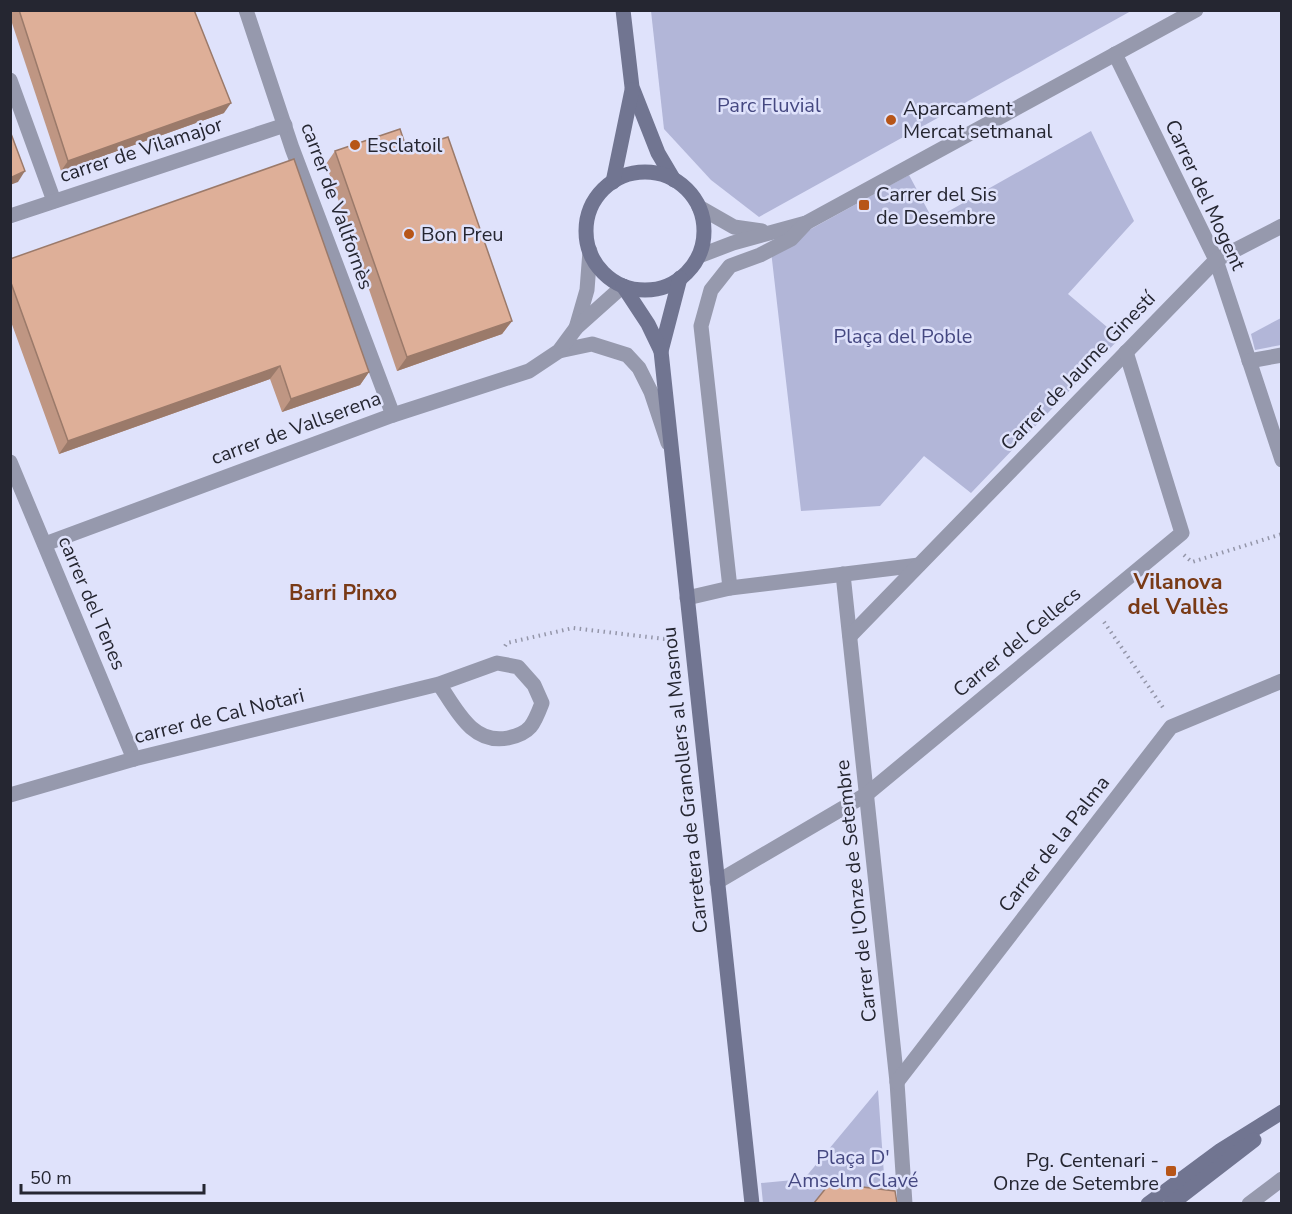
<svg xmlns="http://www.w3.org/2000/svg" width="1292" height="1214" font-family="'Nunito Sans',sans-serif">
<rect width="100%" height="100%" fill="#dfe2fb"/>
<g fill="#b2b6d8">
<polygon points="651,11 651,10 1131,11 759,217 711,180 664,129"/>
<polygon points="1091,131 1134,221 1068,294 1120,338 971,493 924,456 880,506 801,511 771,251 909,175 933,220"/>
<polygon points="1281,318 1281,345 1255,350 1251,334"/>
<polygon points="878,1090 886,1203 763,1203 761,1183 804,1179"/>
</g>
<g fill="none" stroke-linecap="round" stroke-linejoin="round">
<g stroke="#9496a9" stroke-width="4" stroke-dasharray="1.5 4.5" stroke-linecap="butt">
<polyline points="1184,555 1192,562 1282,534"/>
<polyline points="1104,622 1164,709"/>
<polyline points="505,646 507,643 573,628 673,640"/>
</g>
<g stroke="#9699ad" stroke-width="15">
<polyline points="246,10 292,148 393,415"/>
<polyline points="1115,54 1216,260 1282,460"/>
<polyline points="10,80 54,201"/>
<polyline points="699,207 734,227 762,231"/>
<polyline points="10,216 285,125"/>
<polyline points="699,256 733,243 806,223 1196,10"/>
<polyline points="576,328 587,290 590,251"/>
<polyline points="559,351 592,344 627,355 639,368 651,392 668,443"/>
<polyline points="1249,361 1282,355"/>
<polyline points="10,462 134,759"/>
<polyline points="45,544 393,415 529,371 559,351 576,328 623,286"/>
<polyline points="843,574 897,1082 905,1204"/>
<polyline points="730,588 701,326 711,290 730,266 760,255 791,239 806,223"/>
<polyline points="687,598 730,588 919,565"/>
<polyline points="850,636 1216,260 1282,226"/>
<path d="M10 795 134 759 439 684 497 663 518 667 534 685 542 703C534 724 531 733 508 738 472 745 456 709 439 684"/>
<polyline points="717,882 867,794 1182,533 1126,352"/>
<polyline points="897,1082 1171,727 1282,681"/>
<polyline points="1249,1204 1282,1179"/>
</g>
<g stroke="#717591" stroke-width="15">
<polyline points="623,10 632,87 658,153 674,180"/>
<circle cx="645" cy="231" r="59"/>
<polyline points="613,182 632,90"/>
<polyline points="680,278 661,351 752,1204"/>
<polyline points="623,286 648,324 661,351"/>
<polyline points="1148,1204 1221,1150 1282,1112"/>
<polyline points="1171,1204 1254,1140"/>
</g>
</g>
<g fill="#bf9683">
<polygon points="10,10 194,10 224,113 61,171 10,17"/>
<polygon points="407,150 512,321 502,334 397,371 326,164 335,151"/>
<polygon points="10,259 369,372 360,385 282,412 270,379 59,454 10,319"/>
</g>
<g fill="#9b7a6a">
<polygon points="231,103 224,113 61,171 68,161"/>
<polygon points="25,171 18,182 10,185 10,178"/>
<polygon points="512,321 502,334 397,371 407,357"/>
<polygon points="280,366 270,379 59,454 68,441"/>
<polygon points="369,372 360,385 282,412 291,399"/>
</g>
<g fill="#deaf98" stroke="#9b7a6a" stroke-width="1.5">
<polygon points="19,10 194,10 231,103 68,161"/>
<polygon points="400,129 407,150 448,137 512,321 407,357 335,151"/>
<polygon points="10,131 25,171 10,178"/>
<polygon points="294,159 369,372 291,399 280,366 68,441 10,280 10,259"/>
<polygon points="830,1183 895,1191 897,1203 814,1203"/>
</g>
<g fill="#b75518" stroke="#dfe2fb" stroke-width="2">
<circle cx="891" cy="120" r="6"/>
<circle cx="355" cy="145" r="6"/>
<rect x="858" y="199" width="12" height="12" rx="3"/>
<circle cx="409" cy="234" r="6"/>
<rect x="1165" y="1165" width="12" height="12" rx="3"/>
</g>
<g text-anchor="middle" dominant-baseline="central" stroke-width="5" stroke-linejoin="round" paint-order="stroke">
<g font-size="20" fill="#454881" stroke="#dfe2fb">
<text x="769" y="105">Parc Fluvial</text>
<text x="903" y="336">Plaça del Poble</text>
<text x="853" y="1157">Plaça D'<tspan x="853" dy="23">Amselm Clavé</tspan></text>
</g>
<g font-size="20" fill="#252631" stroke="#dfe2fb" text-anchor="start">
<text x="903" y="108">Aparcament<tspan x="903" dy="23">Mercat setmanal</tspan></text>
<text x="367" y="145">Esclatoil</text>
<text x="876" y="194">Carrer del Sis<tspan x="876" dy="23">de Desembre</tspan></text>
<text x="421" y="234">Bon Preu</text>
<text x="1159" y="1160" text-anchor="end">Pg. Centenari -<tspan x="1159" dy="23">Onze de Setembre</tspan></text>
</g>
<g font-size="20" fill="#252631" stroke="#dfe2fb">
<text transform="translate(141 150) rotate(-18)">carrer de Vilamajor</text>
<text transform="translate(1205 195) rotate(65)">Carrer del Mogent</text>
<text transform="translate(337 206) rotate(70)">carrer de Vallfornès</text>
<text transform="translate(1078 371) rotate(-46)">Carrer de Jaume Ginestí</text>
<text transform="translate(296 428) rotate(-20)">carrer de Vallserena</text>
<text transform="translate(92 603) rotate(67)">carrer del Tenes</text>
<text transform="translate(1017 642) rotate(-40)">Carrer del Cellecs</text>
<text transform="translate(219 716) rotate(-14)">carrer de Cal Notari</text>
<text transform="translate(685 780) rotate(-96)">Carretera de Granollers al Masnou</text>
<text transform="translate(1054 844) rotate(-52)">Carrer de la Palma</text>
<text transform="translate(856 891) rotate(-96)">Carrer de l'Onze de Setembre</text>
</g>
<g font-size="21" font-weight="bold" fill="#793a16" stroke="#dfe2fb">
<text x="343" y="593">Barri Pinxo</text>
</g>
<g font-size="22" font-weight="bold" fill="#793a16" stroke="#dfe2fb">
<text x="1178" y="582">Vilanova<tspan x="1178" dy="25">del Vallès</tspan></text>
</g>
</g>
<rect width="1292" height="1214" fill="none" stroke="#252631" stroke-width="24"/>
<path d="M21 1184v9h183v-9" fill="none" stroke="#252631" stroke-width="3"/>
<text x="30" y="1184" font-size="18" fill="#252631" stroke="#dfe2fb" stroke-width="4.5" paint-order="stroke">50 m</text>
</svg>
